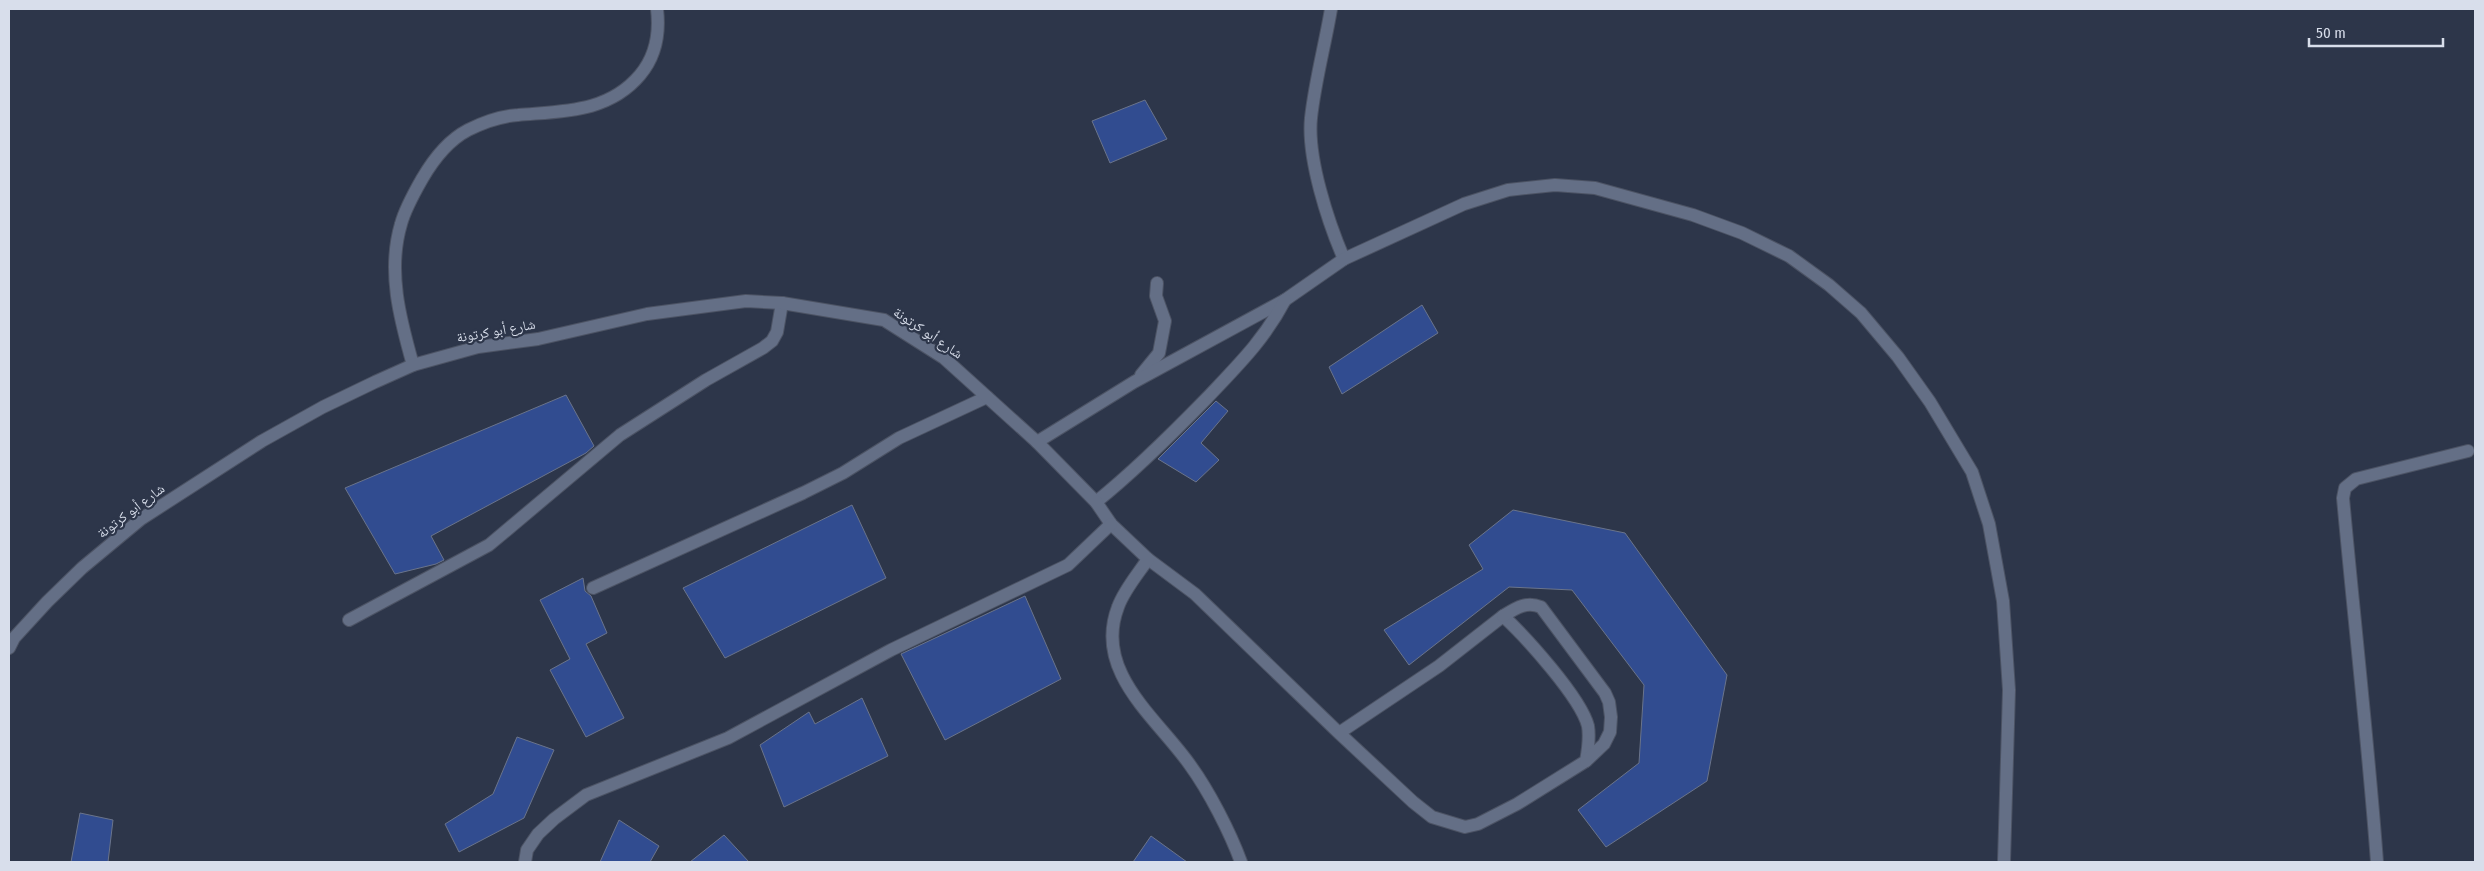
<svg xmlns="http://www.w3.org/2000/svg" width="2484" height="871" font-family="'Fira Sans Condensed','Noto Naskh Arabic',sans-serif">
<rect width="100%" height="100%" fill="#2d364a"/>
<g fill="#314c90" stroke="#6a748b">
<polygon points="1145,100 1167,139 1110,163 1092,121"/>
<polygon points="1422,305 1438,333 1342,394 1329,367"/>
<polygon points="566,395 594,446 586,453 431,536 444,560 436,564 395,574 345,488"/>
<polygon points="1216,401 1228,411 1201,443 1219,460 1196,482 1158,459"/>
<polygon points="852,505 886,578 725,658 683,588"/>
<polygon points="1513,510 1625,533 1727,675 1707,781 1606,847 1578,810 1639,763 1644,685 1572,590 1509,587 1409,665 1384,630 1483,569 1469,545"/>
<polygon points="583,578 585,591 591,596 607,633 586,644 624,718 586,737 550,670 570,659 540,600"/>
<polygon points="1025,596 1061,679 945,740 901,654"/>
<polygon points="862,698 888,756 784,807 760,745 809,712 815,724"/>
<polygon points="517,737 554,750 524,818 459,852 445,824 493,794"/>
<polygon points="80,813 113,820 108,862 71,862"/>
<polygon points="619,820 659,846 650,862 600,862"/>
<polygon points="724,835 749,862 690,862"/>
<polygon points="1151,836 1187,862 1133,862"/>
</g>
<g fill="none" stroke-linecap="round" stroke-linejoin="round">
<g stroke="#4c5364" stroke-width="14">
<g id="minor">
<path d="M1331 9C1325 45 1315 81 1311 118 1307 158 1328 222 1344 259"/>
<path d="M413 365C400 319 387 271 401 224 405 209 414 193 422 179 433 160 447 141 468 130 482 123 502 116 518 115 562 111 608 113 640 75 656 56 660 34 657 9"/>
<polyline points="1141,375 1159,353 1165,321 1156,296 1157,283"/>
<polyline points="1037,442 1134,382 1285,300 1344,259 1464,204 1508,190 1555,185 1595,188 1693,215 1742,233 1789,256 1829,285 1861,313 1898,357 1930,402 1972,472 1989,524 2003,601 2009,690 2004,862"/>
<path d="M1096 502C1136 470 1171 435 1207 398 1238 365 1264 340 1285 300"/>
<path d="M1148 559 1195 594 1339 733 1413 802 1432 817 1465 827 1478 824 1517 804 1586 761C1588 750 1590 738 1588 726 1581 698 1525 636 1503 616L1439 666 1339 733"/>
<polyline points="593,588 803,493 843,473 899,438 987,397"/>
<path d="M1503 616C1516 608 1526 601 1541 607L1605 693 1609 702 1611 717 1610 732 1604 744 1586 761"/>
<polyline points="349,620 489,545 620,435 706,380 763,348 772,341 777,332 782,303"/>
<path d="M9 648 14 638 47 602 82 568 141 519 262 441 323 407 375 382 413 365 478 347 538 339 647 314 746 301 782 303 884 320 944 358 1037 442 1096 502 1111 524 1148 559C1138 574 1124 590 1118 607 1093 672 1157 718 1190 765 1209 791 1230 832 1241 862"/>
<polyline points="525,862 527,850 538,834 554,819 586,795 728,738 891,650 1068,565 1111,524"/>
<path d="M2377 862C2368 741 2354 619 2343 498L2345 488 2356 479 2468 451"/>
</g>
</g>
<use href="#minor" stroke="#646f86" stroke-width="12"/>
</g>
<g text-anchor="middle" dominant-baseline="central" stroke-width="4.5" stroke-linejoin="round" paint-order="stroke">
<g font-size="14" fill="#d8deeb" stroke="#2d364a">
<text transform="translate(496 331) rotate(-10)">شارع أبو كرتونة</text>
<text transform="translate(928 333) rotate(34)">شارع أبو كرتونة</text>
<text transform="translate(131 511) rotate(-37)">شارع أبو كرتونة</text>
</g>
</g>
<rect width="2484" height="871" fill="none" stroke="#d8deeb" stroke-width="20"/>
<path d="M2309 38v8h134v-8" fill="none" stroke="#d8deeb" stroke-width="2.5"/>
<text x="2316" y="38" font-size="15" fill="#d8deeb" stroke="#2d364a" stroke-width="4" paint-order="stroke">50 m</text>
</svg>
